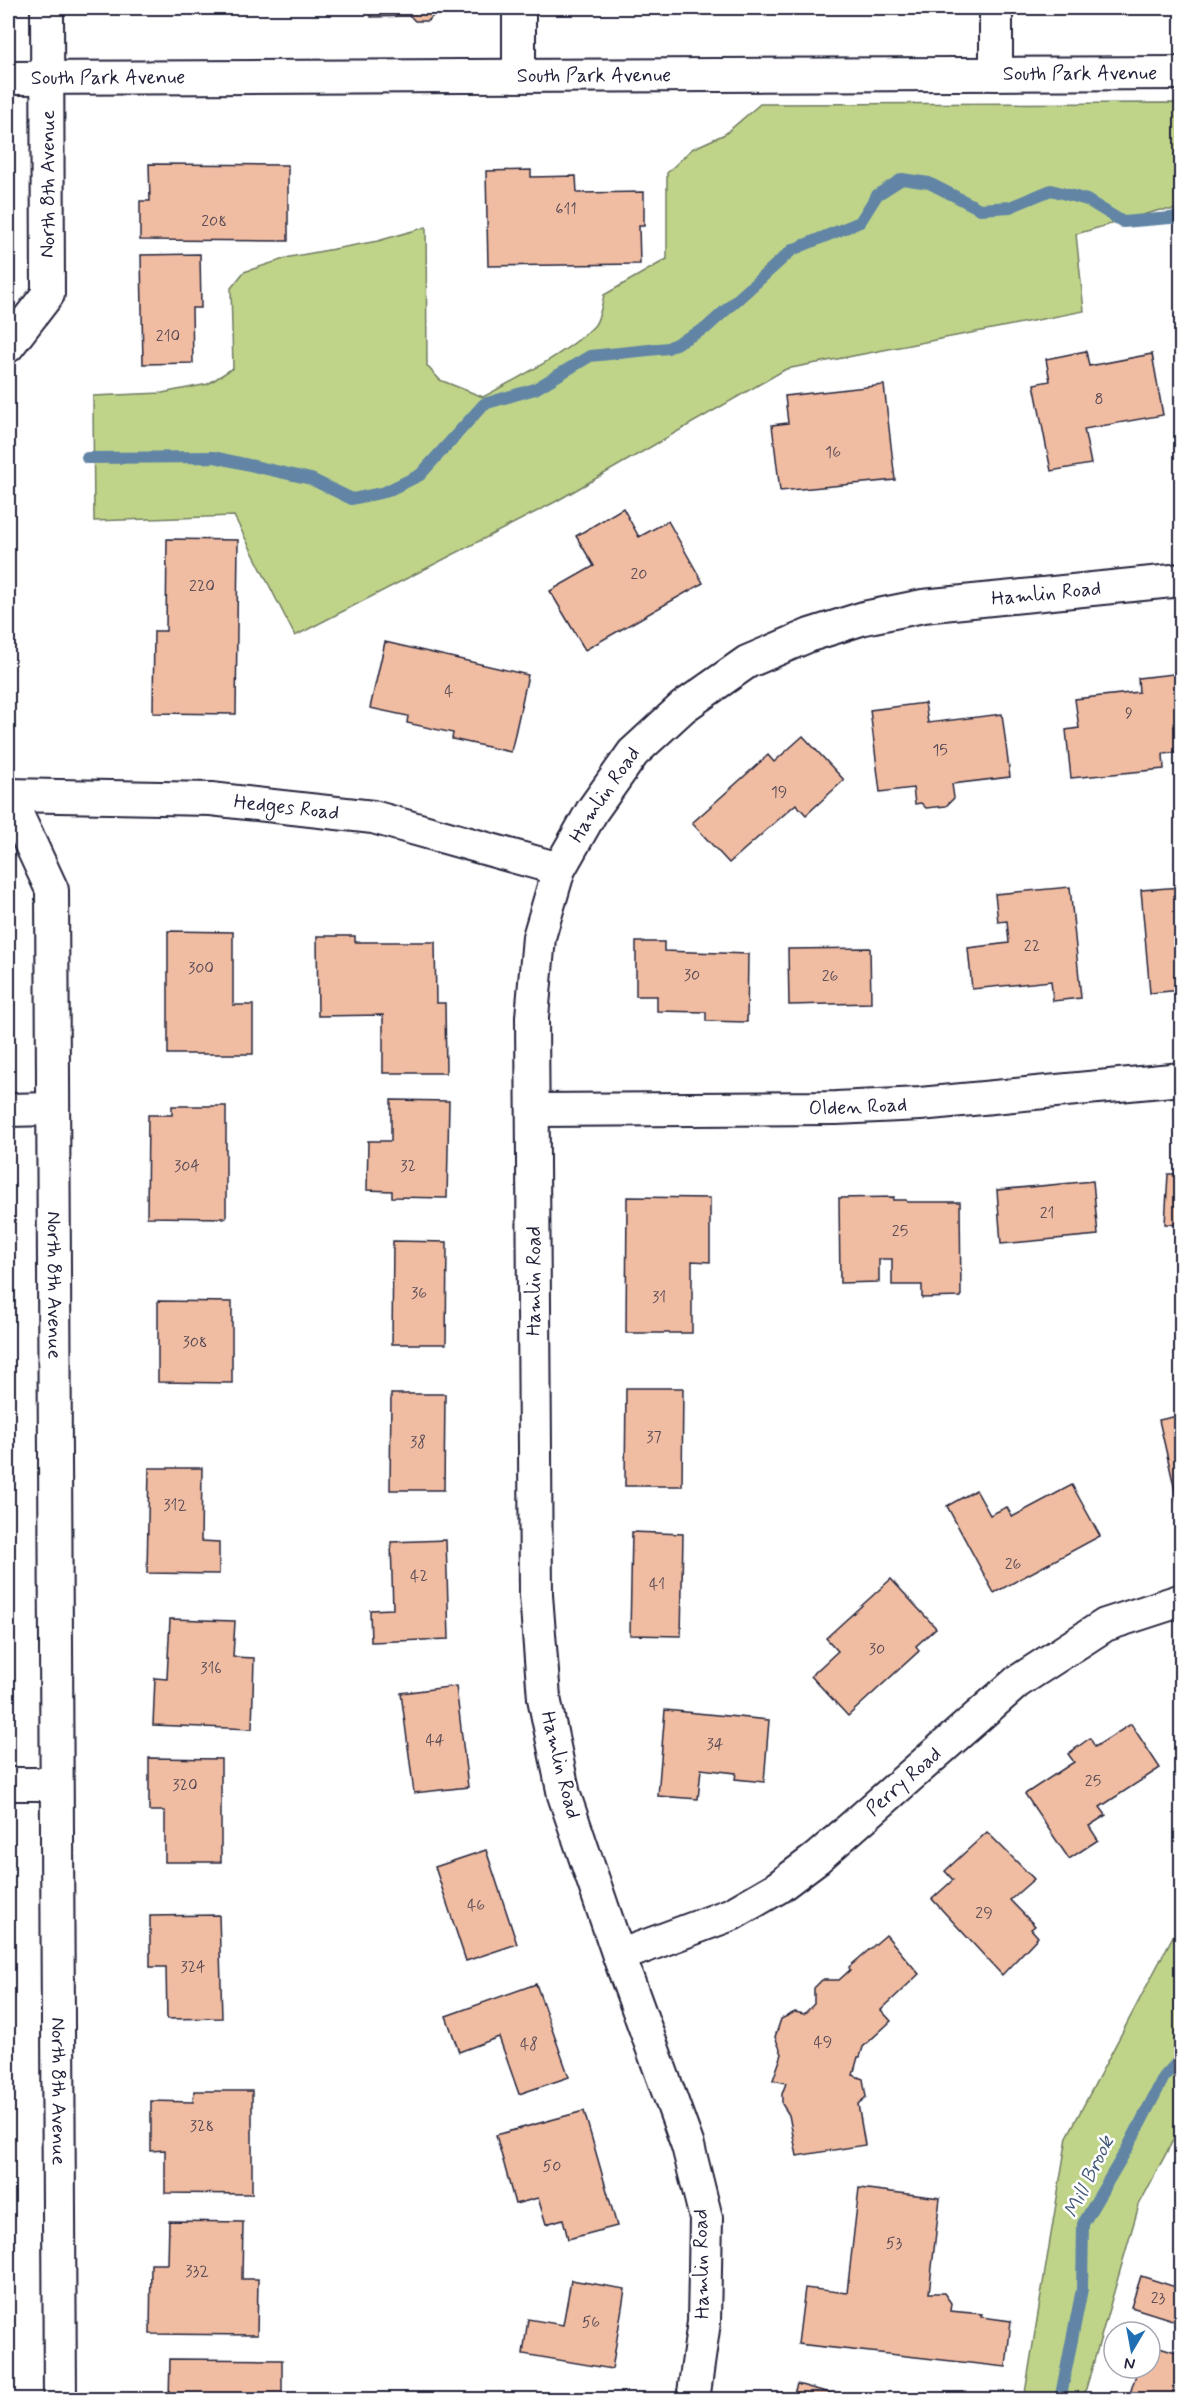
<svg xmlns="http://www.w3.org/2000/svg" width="1189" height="2407" font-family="Mynerve,sans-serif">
<rect width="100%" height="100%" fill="#fff"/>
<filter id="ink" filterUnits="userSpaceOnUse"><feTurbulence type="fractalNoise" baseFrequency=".0167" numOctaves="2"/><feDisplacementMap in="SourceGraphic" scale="12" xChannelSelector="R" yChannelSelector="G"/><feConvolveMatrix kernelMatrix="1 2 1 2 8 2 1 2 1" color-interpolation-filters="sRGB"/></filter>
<g filter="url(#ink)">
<g fill="#bfd489" stroke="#707b62" stroke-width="1.5">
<path d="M1181 103V210H1160L1076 234 1084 311 786 369 555 502 295 636 234 516 94 521 93 396 162 393 208 384 233 368 231 288 244 272 290 257 378 241 426 227 427 366 440 380 483 397C516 379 569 352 594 326 600 319 602 304 604 295L667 259V173L692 149 725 134 760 104Z"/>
<polygon points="1181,1921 1181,2125 1139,2205 1083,2399 1024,2399 1067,2137"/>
</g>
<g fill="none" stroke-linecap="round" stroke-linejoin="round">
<g stroke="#6285a5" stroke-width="12">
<polyline points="87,458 214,457 311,479 352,499 385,492 420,475 484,404 535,389 590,356 668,348 706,328 792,250 860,222 877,195 902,179 929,183 980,209 1010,207 1051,190 1087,200 1123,222 1182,217"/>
<polyline points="1060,2400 1082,2289 1083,2224 1128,2147 1164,2077 1182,2057"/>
</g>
</g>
<g fill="#f1bda2" stroke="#22223b" stroke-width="1.5">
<polygon points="371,8 436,8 436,13 428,21 415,21 410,16 371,17"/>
<polygon points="149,164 288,165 288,241 140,240 140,201 150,201"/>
<polygon points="531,170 531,177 576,176 577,193 644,192 644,226 639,226 640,264 488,266 486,171"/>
<polygon points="200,254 201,308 192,308 193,363 143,364 141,255"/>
<polygon points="1086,351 1089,366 1152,354 1163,415 1084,429 1091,464 1051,471 1034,384 1050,381 1046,359"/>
<polygon points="884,385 895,480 780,491 772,425 788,423 785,396"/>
<polygon points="623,508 639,537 668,521 703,583 585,650 550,591 594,566 576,536"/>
<polygon points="167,539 238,540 236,714 153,713 154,631 166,631"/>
<polygon points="385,642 528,675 511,752 452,739 453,733 407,723 408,716 370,708"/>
<polygon points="1182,673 1182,752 1163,754 1164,769 1071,778 1066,730 1079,728 1075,699 1139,692 1138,678"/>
<polygon points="925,703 928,723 1002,714 1010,777 952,784 954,798 946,806 926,808 921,803 915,804 913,788 880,792 870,710"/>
<polygon points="803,736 844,780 806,815 796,804 729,863 692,823 768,755 774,762"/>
<polygon points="1070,887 1081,998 1053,1001 1051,981 972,989 968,948 1009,943 1007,921 998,922 995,894"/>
<polygon points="1182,887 1182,990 1150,993 1141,890"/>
<polygon points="168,931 233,932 233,1005 253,1005 253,1054 168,1054"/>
<polygon points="317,936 355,936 355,942 435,942 436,1003 445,1003 446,1073 383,1073 383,1015 318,1016"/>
<polygon points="636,942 664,942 664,951 748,954 747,1022 706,1021 706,1012 657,1011 657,996 636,996"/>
<polygon points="870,948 871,1003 789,1005 788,949"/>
<polygon points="391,1100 449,1101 447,1198 392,1197 392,1191 367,1190 368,1141 391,1141"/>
<polygon points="172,1106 226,1106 226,1218 147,1217 148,1115 172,1115"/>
<polygon points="1168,1174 1182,1174 1182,1225 1165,1224"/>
<polygon points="1093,1181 1098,1235 1001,1244 997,1190"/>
<polygon points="627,1197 710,1198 710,1262 692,1261 692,1333 626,1333"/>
<polygon points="894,1197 893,1200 906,1200 907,1202 960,1202 961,1297 922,1298 922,1285 892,1285 892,1259 879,1259 879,1282 840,1283 839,1198"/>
<polygon points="393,1241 447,1242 446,1344 392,1344"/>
<polygon points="158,1301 232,1302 232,1383 158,1382"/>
<polygon points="626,1388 683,1388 682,1486 625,1486"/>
<polygon points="391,1394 445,1394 444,1490 390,1490"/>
<polygon points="1182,1415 1182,1507 1179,1508 1159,1420"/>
<polygon points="149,1468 202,1468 201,1541 219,1542 219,1574 147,1573"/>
<polygon points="1072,1485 1100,1536 994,1593 947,1506 976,1490 990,1515 1007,1507 1012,1517"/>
<polygon points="632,1532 683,1534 681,1636 630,1635"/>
<polygon points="446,1540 449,1639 371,1642 370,1610 393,1609 391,1542"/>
<polygon points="891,1579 936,1628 916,1646 919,1651 848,1716 811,1676 838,1651 826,1638"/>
<polygon points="170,1619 235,1621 233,1657 254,1658 252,1729 153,1725 155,1678 167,1679"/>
<polygon points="456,1686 468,1787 414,1793 401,1693"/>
<polygon points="665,1710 769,1720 764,1782 735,1779 736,1773 701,1769 698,1799 658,1796"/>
<polygon points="1131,1724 1160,1768 1100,1807 1106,1815 1089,1826 1098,1840 1069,1859 1025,1794 1074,1762 1068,1754 1090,1738 1095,1747"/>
<polygon points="149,1758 221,1759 221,1862 165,1862 165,1811 149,1811"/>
<polygon points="987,1832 1034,1879 1010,1900 1035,1926 1031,1929 1038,1937 1002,1975 932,1899 953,1880 945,1871"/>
<polygon points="486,1850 517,1944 466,1961 435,1867"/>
<polygon points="219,1915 222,2018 167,2019 166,1967 150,1967 150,1916"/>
<polygon points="886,1935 919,1974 881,2010 891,2021 863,2047 860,2057 858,2057 853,2075 863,2079 866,2097 858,2104 865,2145 797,2156 789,2115 782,2104 782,2094 786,2083 773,2080 782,2054 775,2037 781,2019 795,2012 804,2014 814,2004 814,1988 822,1980 839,1980 850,1970 849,1967"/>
<polygon points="536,1984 569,2077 519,2094 499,2037 459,2052 446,2016"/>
<polygon points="194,2091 252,2091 252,2194 165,2193 165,2150 151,2151 151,2101 193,2102"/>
<polygon points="584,2111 617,2226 568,2239 563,2219 546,2224 538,2198 515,2204 496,2135"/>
<polygon points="859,2188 940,2198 929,2293 944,2293 951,2303 950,2311 982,2314 981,2317 1011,2321 1006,2367 798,2344 805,2288 847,2293"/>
<polygon points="169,2221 243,2222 242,2279 258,2279 257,2335 150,2334 151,2264 168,2264"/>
<polygon points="1141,2276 1182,2289 1182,2323 1131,2307"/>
<polygon points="571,2280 625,2289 612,2369 523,2354 528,2319 563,2325"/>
<polygon points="1150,2344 1182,2354 1182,2400 1128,2400 1138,2368 1150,2368"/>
<polygon points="170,2359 282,2360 282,2400 169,2400"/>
<polygon points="797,2384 856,2400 792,2400"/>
</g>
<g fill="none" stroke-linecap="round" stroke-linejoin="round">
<g stroke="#22223b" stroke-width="36">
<g id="street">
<polyline points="519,8 519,75"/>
<polyline points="996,8 996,74"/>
<path id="s1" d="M8 78 1182 73"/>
<polyline points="8,346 48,294 47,8"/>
<path id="s2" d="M8 795 52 890 60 2400"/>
<path id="s3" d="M8 795 211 799 373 817 559 869"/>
<polyline points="8,1110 52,1109"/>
<path id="s4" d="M534 1110 836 1108 920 1104 1182 1079"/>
<polyline points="8,1784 56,1784"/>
<path id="s5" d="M619 1956 732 1914 777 1888 817 1858 1017 1682 1105 1625 1182 1600"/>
<path id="s6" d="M693 2400 704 2322 706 2218 688 2146 619 1956 564 1795 544 1698 536 1595 532 1017 539 937 559 869 592 811 633 753 683 707 747 662 810 635 864 618 923 606 1182 580"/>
</g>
</g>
<use href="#street" stroke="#fff" stroke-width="32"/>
</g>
</g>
<g text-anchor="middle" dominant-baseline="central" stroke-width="5" stroke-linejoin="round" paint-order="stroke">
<g font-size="16" fill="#564955">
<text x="566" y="209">611</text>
<text x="214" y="221">208</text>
<text x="168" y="336">210</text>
<text x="1099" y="399">8</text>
<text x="833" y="452">16</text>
<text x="639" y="574">20</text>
<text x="202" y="586">220</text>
<text x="449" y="691">4</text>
<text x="1129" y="713">9</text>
<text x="940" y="750">15</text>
<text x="779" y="792">19</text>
<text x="1032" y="946">22</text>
<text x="201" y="968">300</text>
<text x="692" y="975">30</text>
<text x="830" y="976">26</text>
<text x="187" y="1166">304</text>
<text x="408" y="1166">32</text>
<text x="1047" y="1213">21</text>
<text x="900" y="1231">25</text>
<text x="419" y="1293">36</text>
<text x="659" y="1297">31</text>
<text x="195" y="1342">308</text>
<text x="654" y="1437">37</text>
<text x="418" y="1442">38</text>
<text x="175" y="1505">312</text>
<text x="1013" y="1564">26</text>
<text x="419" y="1576">42</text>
<text x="657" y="1584">41</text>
<text x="877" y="1649">30</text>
<text x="211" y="1668">316</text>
<text x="435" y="1740">44</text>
<text x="715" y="1744">34</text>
<text x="1093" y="1781">25</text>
<text x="185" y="1785">320</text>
<text x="476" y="1905">46</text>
<text x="984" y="1913">29</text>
<text x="193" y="1967">324</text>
<text x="823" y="2042">49</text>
<text x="529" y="2044">48</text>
<text x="202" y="2126">328</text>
<text x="552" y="2166">50</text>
<text x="894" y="2243">53</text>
<text x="197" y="2271">332</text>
<text x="1158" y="2298">23</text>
<text x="591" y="2322">56</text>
</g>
<g font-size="20" fill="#22223b" stroke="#fff">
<text stroke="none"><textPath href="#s1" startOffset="1072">South Park Avenue</textPath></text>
<text stroke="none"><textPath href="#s1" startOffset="586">South Park Avenue</textPath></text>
<text stroke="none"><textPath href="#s1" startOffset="100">South Park Avenue</textPath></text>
<text transform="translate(48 184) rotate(-90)">North 8th Avenue</text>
<text stroke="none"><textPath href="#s6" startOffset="2154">Hamlin Road</textPath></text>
<text stroke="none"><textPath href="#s6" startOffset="1648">Hamlin Road</textPath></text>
<text stroke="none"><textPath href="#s3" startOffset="279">Hedges Road</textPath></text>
<text stroke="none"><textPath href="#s4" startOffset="324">Olden Road</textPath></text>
<text transform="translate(534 1281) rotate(-90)">Hamlin Road</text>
<text stroke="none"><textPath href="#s2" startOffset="500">North 8th Avenue</textPath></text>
<text transform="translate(560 1765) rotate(76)">Hamlin Road</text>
<text stroke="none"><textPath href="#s5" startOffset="338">Perry Road</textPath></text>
<text stroke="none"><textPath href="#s2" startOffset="1306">North 8th Avenue</textPath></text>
<text transform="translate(702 2264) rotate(-91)">Hamlin Road</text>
</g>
<g font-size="21" font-style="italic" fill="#475c79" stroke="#fff">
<text transform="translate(1089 2177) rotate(-64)">Mill Brook</text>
</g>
</g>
<rect width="1189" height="2407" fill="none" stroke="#fff" stroke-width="30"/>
<rect x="15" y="15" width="1159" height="2377" fill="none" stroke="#22223b" stroke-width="2" filter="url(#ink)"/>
<g transform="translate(1132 2350) rotate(190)"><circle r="28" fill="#ffffff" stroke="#a7a7b1" stroke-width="1.5"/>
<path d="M0-4.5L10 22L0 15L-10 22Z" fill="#1f6fb2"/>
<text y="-9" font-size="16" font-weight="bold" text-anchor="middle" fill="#22223b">N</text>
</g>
</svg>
